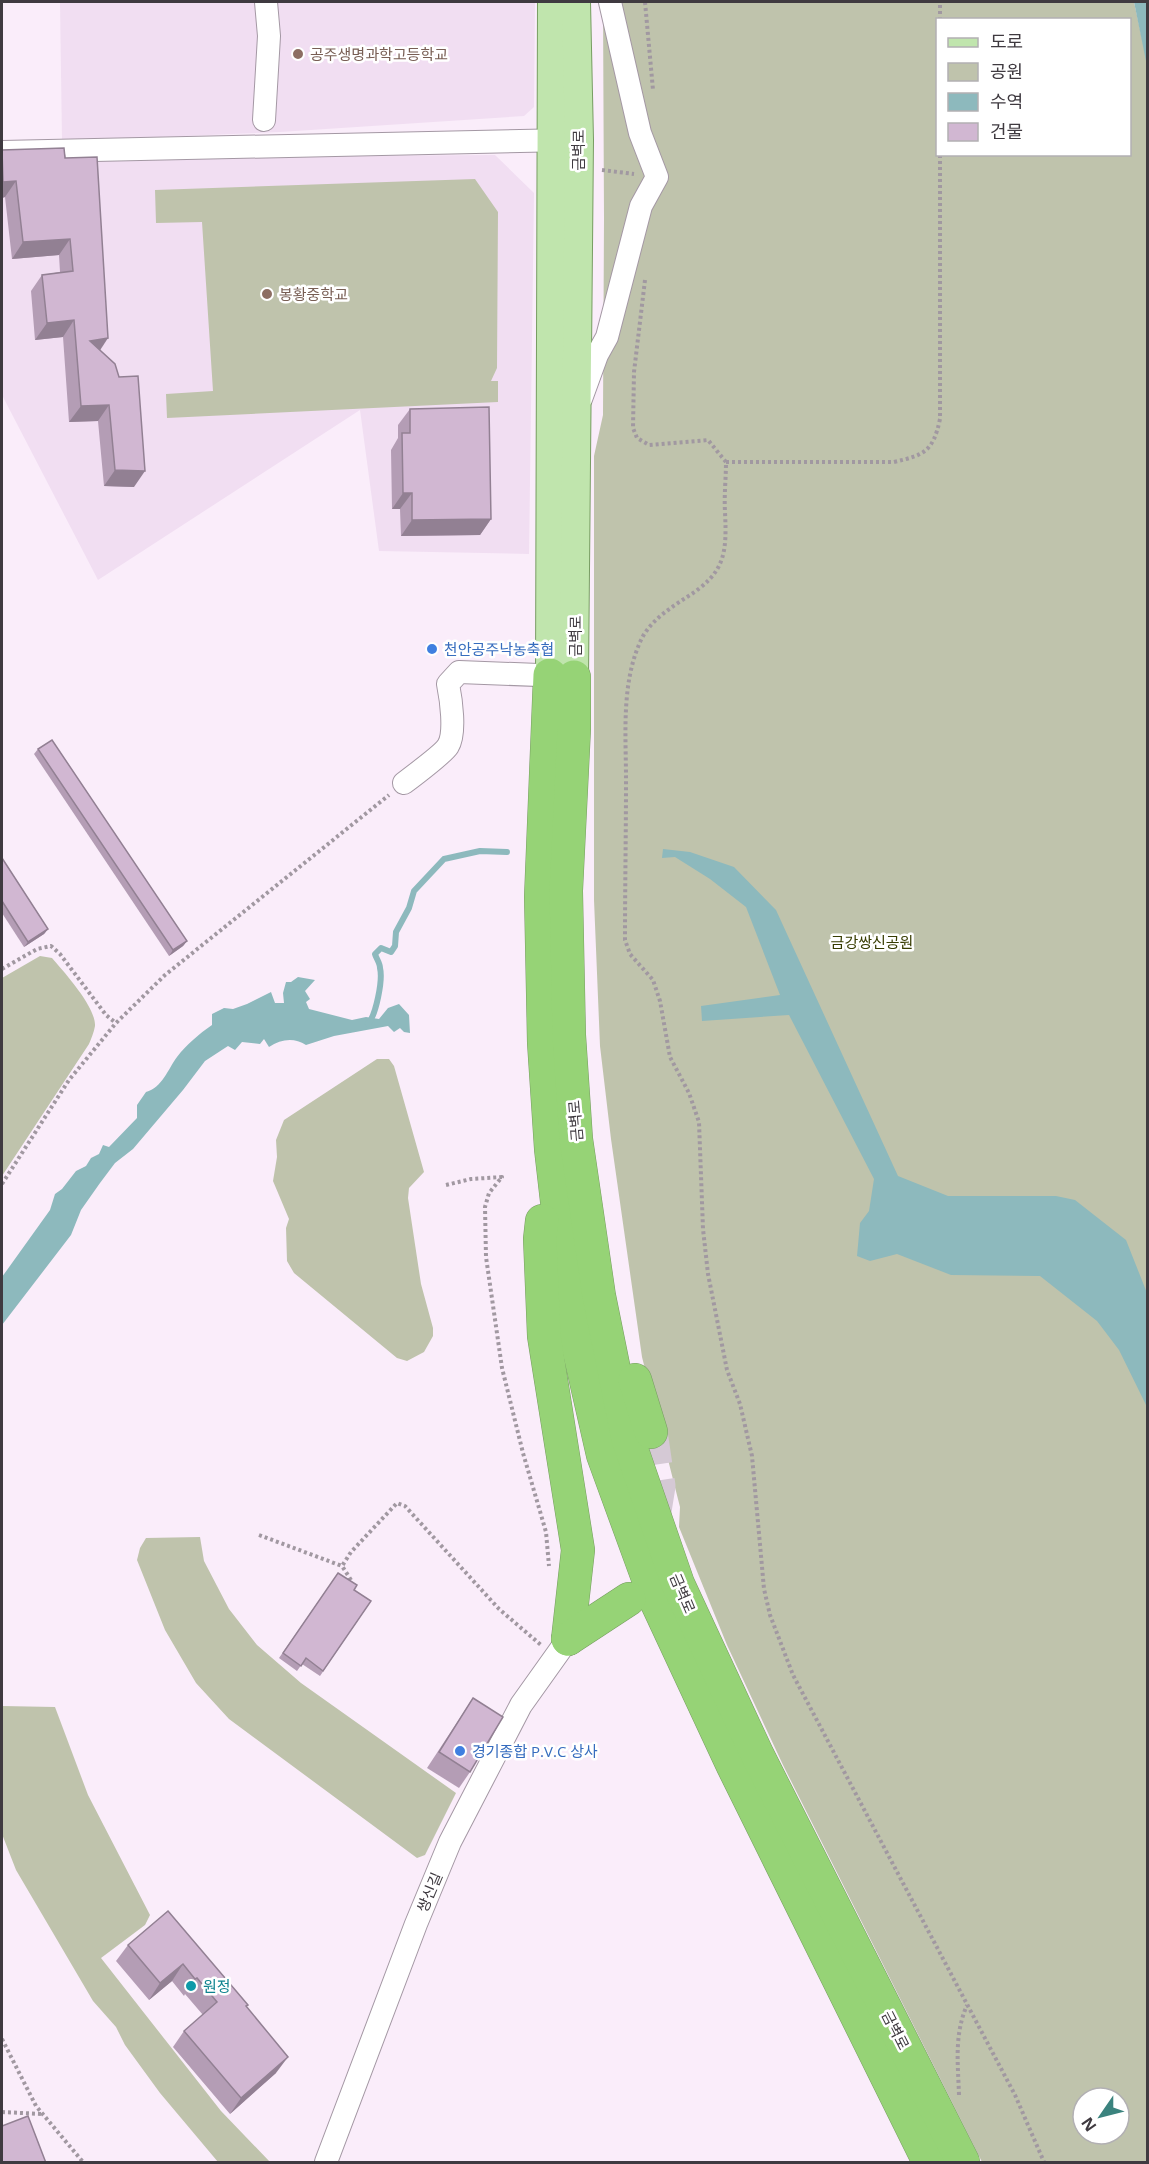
<svg xmlns="http://www.w3.org/2000/svg" width="1149" height="2164" font-family="'Open Sans','Noto Sans KR',sans-serif">
<rect width="100%" height="100%" fill="#faedfa"/>
<g fill="#f1def2">
<polygon points="60,2 535,2 534,107 524,116 280,132 62,141"/>
<polygon points="495,155 534,193 529,554 379,551 360,410 98,580 2,395 2,158"/>
</g>
<g fill="#bfc3ac" fill-rule="evenodd">
<path d="M603 2H1134L1148 66 1147 2162H982L783 1765 727 1645 679 1527 680 1507 642 1357 611 1139 600 1046 594 900V456L603 415 604 219ZM938 20H1130V154H938ZM1083 2098H1119V2134H1083Z"/>
<polygon points="475,179 498,212 497,368 491,381 498,381 498,402 167,418 166,394 213,391 202,222 156,223 155,190"/>
<path d="M40 956 52 958C64 972 96 1007 95 1026 94 1032 91 1039 89 1044L2 1176V978Z"/>
<polygon points="377,1059 389,1059 394,1066 424,1172 409,1188 408,1198 421,1284 433,1328 433,1336 424,1352 407,1361 397,1358 294,1273 287,1261 286,1228 289,1219 273,1181 277,1157 276,1140 284,1120"/>
<polygon points="200,1537 204,1561 229,1609 257,1645 301,1683 456,1793 425,1855 417,1858 229,1719 196,1683 165,1630 137,1560 140,1548 146,1538"/>
<polygon points="2,1706 55,1707 88,1795 150,1915 145,1925 101,1958 221,2111 270,2162 218,2162 160,2093 125,2045 116,2027 93,2001 16,1870 2,1834"/>
</g>
<g fill="#8db9bd">
<polygon points="1134,2 1147,2 1147,66"/>
<polygon points="663,849 690,852 734,867 776,910 898,1176 948,1196 1056,1196 1075,1200 1126,1240 1147,1293 1147,1407 1119,1350 1097,1321 1040,1276 951,1275 897,1254 870,1261 857,1256 860,1223 869,1211 874,1179 789,1015 702,1021 701,1006 780,995 746,907 710,879 675,857 662,858"/>
<path d="M298 977 315 980 305 991 310 999 306 1002 309 1009 352 1020 366 1017 379 1019 388 1008 399 1004 409 1015 410 1033 404 1032 400 1028 394 1032 388 1026 334 1036 306 1045C294 1037 281 1039 269 1047L264 1039 260 1044 242 1042 235 1050 228 1046 205 1061 183 1090 133 1149 115 1163 100 1183 81 1210 71 1235 2 1325V1277L50 1210 55 1194 62 1189 76 1171 86 1166 91 1158 99 1154 103 1145 109 1147 137 1118V1105L146 1092C162 1088 168 1069 177 1057 186 1045 199 1034 212 1025V1014L224 1008 233 1009 247 1004 271 992 275 1003H284L283 993 286 982H291Z"/>
</g>
<g fill="none" stroke-linecap="round" stroke-linejoin="round">
<path stroke="#8db9bd" stroke-width="6" d="M368 1024C376 1015 383 980 380 968 380 963 376 958 375 954L381 948 391 952 395 946 396 932 409 908 414 891 444 859 480 851 507 852"/>
<polyline stroke="#d5c9d5" stroke-width="33" stroke-dasharray="33 16" stroke-linecap="butt" points="651,1432 659,1486 654,1517"/>
<g stroke="#a498a4" stroke-width="24">
<g id="minor">
<polyline points="264,120 269,36 266,2"/>
<polyline points="2,152 568,140"/>
<polyline points="581,399 597,355 607,337 641,206 657,177 640,133 610,2"/>
<path d="M404 783C412 777 444 753 448 746 456 733 451 699 448 684L459 672 564 676"/>
<polyline points="326,2162 416,1924 450,1842 521,1705 568,1639"/>
</g>
</g>
<g stroke="#789d63" stroke-width="30">
<g id="major">
<polyline points="550,675 552,2"/>
<polyline points="574,677 579,140 576,2"/>
</g>
</g>
<g stroke="#789d63" stroke-width="34">
<g id="highway">
<polyline points="550,675 541,897 544,1043 551,1149 569,1306 603,1455 657,1603 733,1766 929,2162"/>
<polyline points="574,677 574,729 566,891 569,1035 576,1139 599,1296 628,1439 678,1584 757,1754 963,2162"/>
<polyline points="542,1221 540,1239 544,1336 578,1550 568,1639"/>
<polyline points="635,1380 651,1432"/>
<polyline points="568,1639 629,1599"/>
</g>
</g>
<g stroke="#a198a1" stroke-width="4" stroke-dasharray="3 3" stroke-linecap="butt">
<polyline points="645,2 653,90"/>
<polyline points="940,20 940,2"/>
<polyline points="602,170 634,174"/>
<path d="M645 280 634 372 633 428 637 438 649 445 708 440 726 462C726 478 724 495 725 512 727 554 725 573 687 597 670 608 650 621 641 640 621 683 626 734 626 780 626 833 625 886 625 940L630 954 653 980 660 1001 670 1057 689 1093 699 1122 703 1229 708 1274 727 1370 740 1404 752 1456 764 1589 770 1615 793 1675 1015 2095 1044 2162"/>
<path d="M726 462H894C924 455 933 452 940 419V154"/>
<polyline points="2,969 37,949 51,946 60,954 106,1015 116,1023"/>
<polyline points="2,1184 69,1080 116,1023 165,975 389,795"/>
<polyline points="446,1185 471,1179 502,1177 489,1193 485,1207 486,1257 502,1368 523,1453 546,1532 549,1566"/>
<polyline points="259,1535 342,1566"/>
<polyline points="351,1580 342,1566 351,1552 397,1503 405,1506 499,1609 541,1645"/>
<polyline points="2,2039 36,2106 83,2162"/>
<path d="M959 2095C958 2063 954 2035 967 2005"/>
<polyline points="2,2112 42,2114"/>
</g>
<use href="#minor" stroke="#fff" stroke-width="22"/>
<use href="#major" stroke="#c0e5ad" stroke-width="28"/>
<use href="#highway" stroke="#96d376" stroke-width="33"/>
</g>
<g fill="#b49db5">
<polygon points="64,148 100,350 134,487 104,486 98,421 69,422 63,337 35,340 31,291 42,275 60,272 59,255 12,259 5,197 2,198 2,150"/>
<polygon points="410,409 491,519 480,535 401,536 400,509 392,509 391,450 398,438 398,425"/>
<polygon points="38,749 187,941 183,946 169,956 34,754"/>
<polygon points="2,858 48,929 44,934 24,947 2,913"/>
<polygon points="338,1573 354,1590 371,1601 320,1676 302,1664 297,1671 279,1658"/>
<polygon points="473,1698 470,1772 459,1788 427,1768"/>
<polygon points="168,1911 246,2007 276,2073 230,2114 173,2047 184,2031 203,2015 185,1994 184,1996 172,1981 149,2000 116,1961 128,1945"/>
</g>
<g fill="#928093">
<polygon points="16,181 5,197 2,198 2,184 3,182"/>
<polygon points="70,239 59,255 12,259 23,242"/>
<polygon points="74,320 63,337 35,340 47,323"/>
<polygon points="108,338 97,355 90,341"/>
<polygon points="109,405 98,421 69,422 81,406"/>
<polygon points="115,470 145,471 134,487 104,486"/>
<polygon points="403,493 412,493 400,509 392,509"/>
<polygon points="491,519 480,535 401,536 412,520"/>
<polygon points="48,929 44,934 24,947 28,942"/>
<polygon points="187,941 183,946 169,956 173,950"/>
<polygon points="183,1964 172,1981 149,2000 160,1983"/>
<polygon points="288,2057 276,2073 230,2114 241,2098"/>
</g>
<g fill="#d1b7d2" stroke="#928093" stroke-width="1.5">
<polygon points="64,148 65,158 97,157 108,338 90,341 115,364 119,377 138,376 145,471 115,470 109,405 81,406 74,320 47,323 42,275 73,271 70,239 23,242 16,181 3,182 2,150"/>
<polygon points="489,407 491,519 412,520 412,493 403,493 402,433 410,433 410,409"/>
<polygon points="52,740 187,941 173,950 38,749"/>
<polygon points="2,858 48,929 28,942 2,901"/>
<polygon points="338,1573 357,1585 354,1590 371,1601 323,1671 306,1658 301,1666 283,1653"/>
<polygon points="473,1698 503,1717 470,1772 439,1752"/>
<polygon points="168,1911 248,2005 246,2006 288,2057 241,2098 184,2031 217,2002 197,1978 195,1979 183,1964 160,1983 128,1945"/>
<polygon points="28,2116 46,2163 2,2163 2,2126"/>
</g>
<g fill="#8d6e63" stroke="#fff" stroke-width="2">
<circle cx="298" cy="54" r="6"/>
<circle cx="267" cy="294" r="6"/>
</g>
<g fill="#3f7fe0" stroke="#fff" stroke-width="2">
<circle cx="432" cy="649" r="6"/>
<circle cx="460" cy="1751" r="6"/>
</g>
<circle fill="#0f9aa8" stroke="#fff" stroke-width="2" cx="191" cy="1986" r="6"/>
<g text-anchor="middle" dominant-baseline="central" stroke-width="5" stroke-linejoin="round" paint-order="stroke">
<g font-size="15" fill="#785e54" stroke="#fff" text-anchor="start">
<text x="310" y="54">공주생명과학고등학교</text>
<text x="279" y="294">봉황중학교</text>
</g>
<g font-size="15" fill="#3f3a40" stroke="#fff">
<text transform="translate(578 150) rotate(-90)">금벽로</text>
<text transform="translate(575 636) rotate(-90)">금벽로</text>
<text transform="translate(575 1121) rotate(-95)">금벽로</text>
<text transform="translate(683 1593) rotate(67)">금벽로</text>
<text transform="translate(429 1892) rotate(-67)">쌍신길</text>
<text transform="translate(896 2030) rotate(63)">금벽로</text>
</g>
<g font-size="15" fill="#366cbe" stroke="#fff" text-anchor="start">
<text x="444" y="649">천안공주낙농축협</text>
<text x="472" y="1751">경기종합 P.V.C 상사</text>
</g>
<g font-size="15" fill="#373c01" stroke="#fff">
<text x="872" y="942">금강쌍신공원</text>
</g>
<g font-size="15" fill="#0d838f" stroke="#fff" text-anchor="start">
<text x="203" y="1986">원정</text>
</g>
</g>
<rect width="1149" height="2164" fill="none" stroke="#3f3a40" stroke-width="6"/>
<rect x="936" y="18" width="195" height="138" fill="#ffffff" stroke="#b2b0b3" stroke-width="1.5"/>
<rect x="948" y="38" width="30" height="9" fill="#c0e5ad" stroke="#b2b0b3" stroke-width="1.5"/>
<text x="990" y="48" font-size="18" fill="#3f3a40">도로</text>
<rect x="948" y="63" width="30" height="18" fill="#bfc3ac" stroke="#b2b0b3" stroke-width="1.5"/>
<text x="990" y="78" font-size="18" fill="#3f3a40">공원</text>
<rect x="948" y="93" width="30" height="18" fill="#8db9bd" stroke="#b2b0b3" stroke-width="1.5"/>
<text x="990" y="108" font-size="18" fill="#3f3a40">수역</text>
<rect x="948" y="123" width="30" height="18" fill="#d1b7d2" stroke="#b2b0b3" stroke-width="1.5"/>
<text x="990" y="138" font-size="18" fill="#3f3a40">건물</text>
<g transform="translate(1101 2116) rotate(235)"><circle r="28" fill="#ffffff" stroke="#b2b0b3" stroke-width="1.5"/>
<path d="M0-4.5L10 22L0 15L-10 22Z" fill="#3b837e"/>
<text y="-9" font-size="16" font-weight="bold" text-anchor="middle" fill="#3f3a40">N</text>
</g>
</svg>
